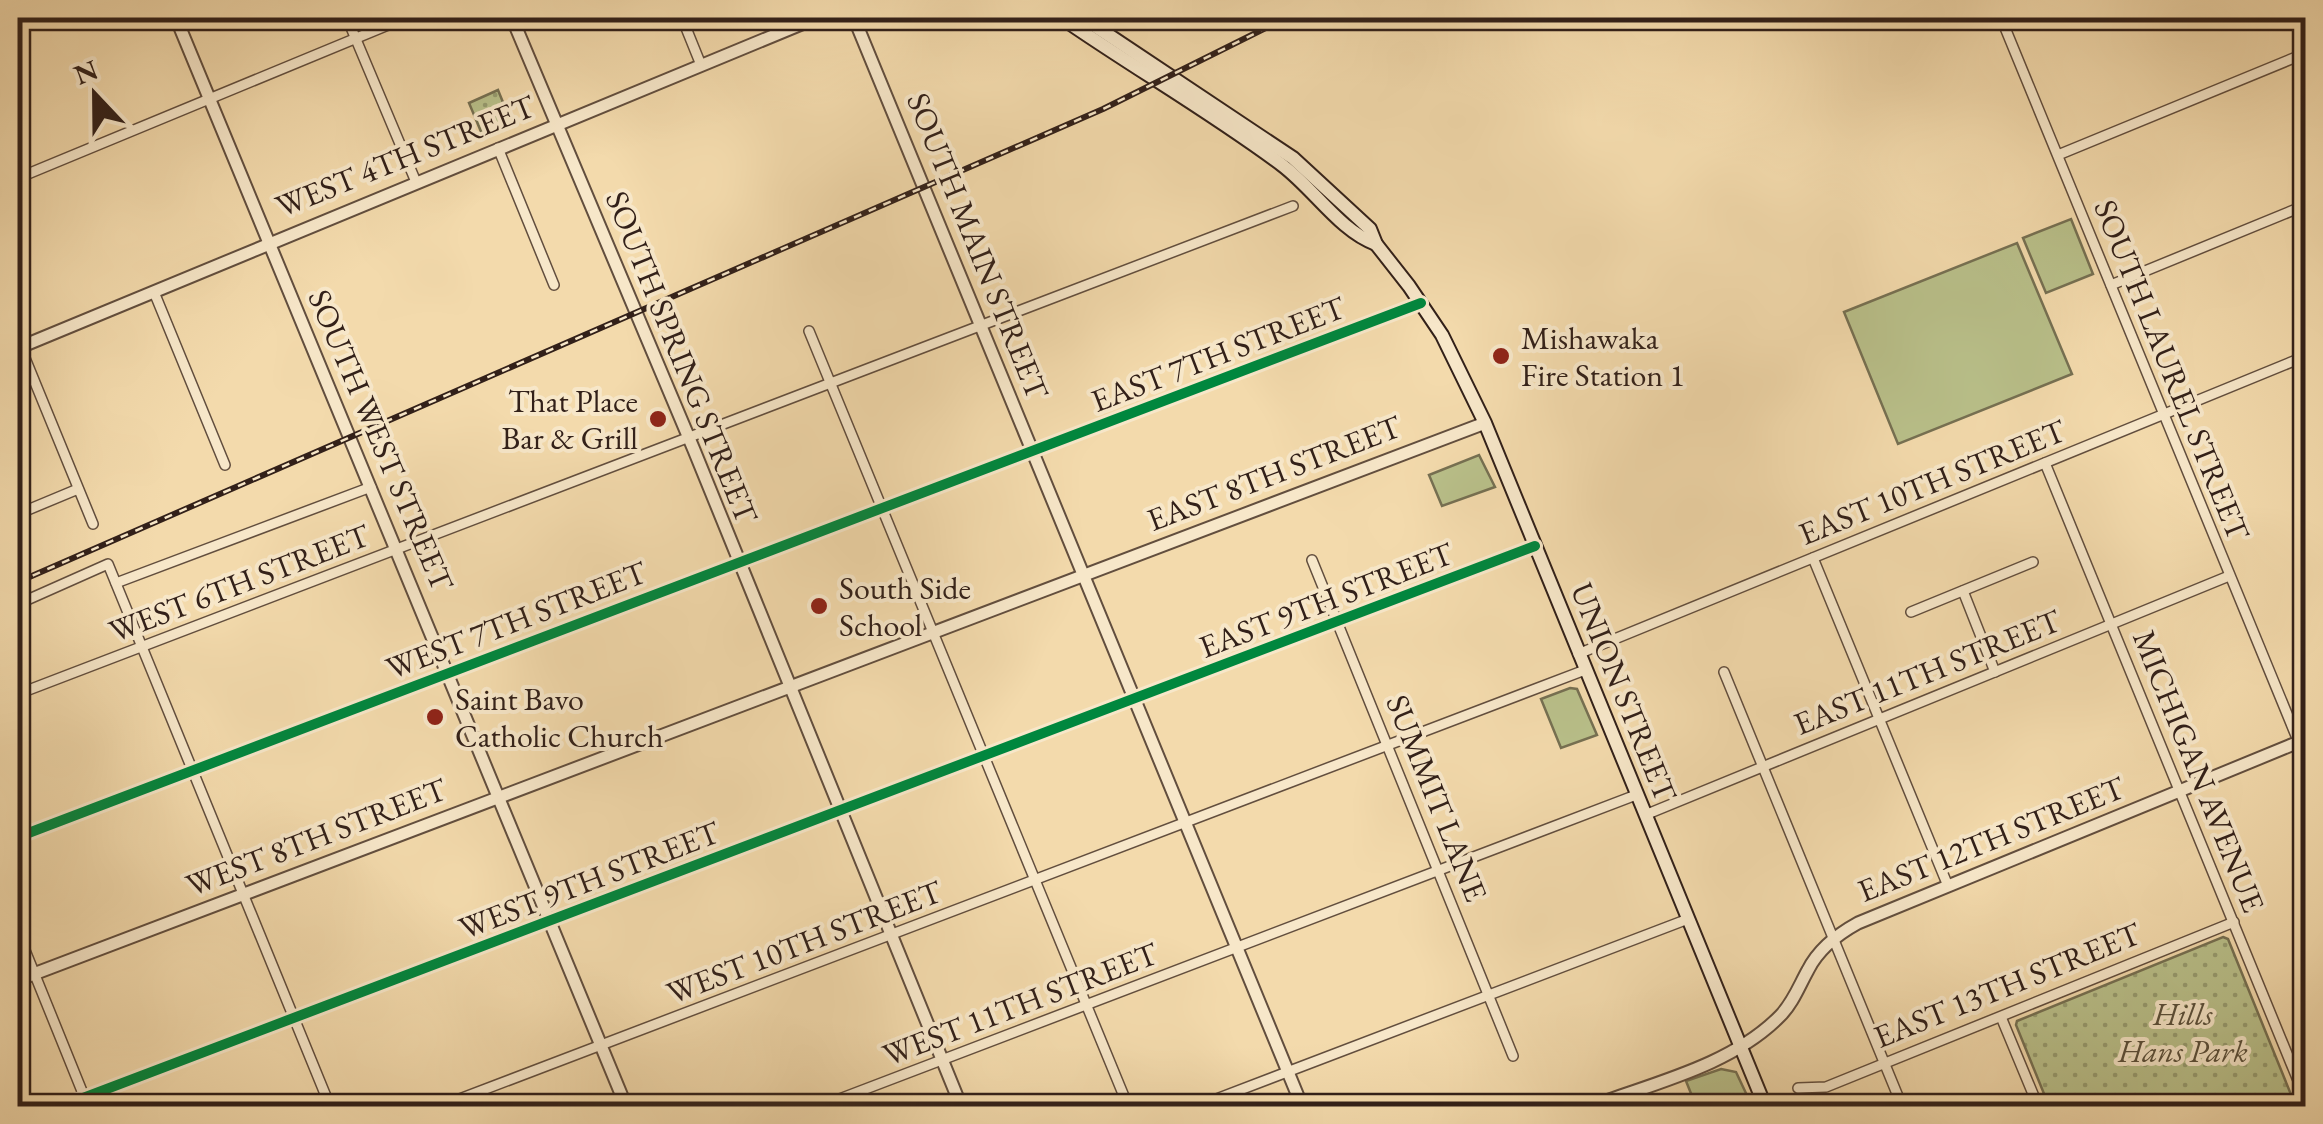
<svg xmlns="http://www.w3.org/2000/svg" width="2323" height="1124" font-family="'EB Garamond',serif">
<defs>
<pattern id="park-dots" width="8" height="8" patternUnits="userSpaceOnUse" patternTransform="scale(2.5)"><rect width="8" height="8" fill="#b9c08a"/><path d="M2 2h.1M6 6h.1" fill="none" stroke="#979c70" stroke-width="1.8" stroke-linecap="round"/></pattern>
</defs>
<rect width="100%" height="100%" fill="#f3daac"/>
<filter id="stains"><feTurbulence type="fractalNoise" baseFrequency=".002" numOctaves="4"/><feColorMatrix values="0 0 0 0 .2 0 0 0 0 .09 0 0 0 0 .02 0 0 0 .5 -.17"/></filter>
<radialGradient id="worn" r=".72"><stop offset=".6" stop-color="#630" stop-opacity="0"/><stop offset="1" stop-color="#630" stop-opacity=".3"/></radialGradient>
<g fill="#b9c08a" stroke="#767052" stroke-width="2.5">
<polygon points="2071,219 2093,274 2046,293 2023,238"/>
<polygon points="2017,243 2072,374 1898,444 1844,312"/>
<polygon points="1479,455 1495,487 1442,506 1429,475"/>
<polygon points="1570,688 1577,689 1597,735 1561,748 1541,699"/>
<polygon points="1721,1069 1736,1072 1752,1106 1696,1106 1686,1081"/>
</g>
<g fill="url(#park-dots)" stroke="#767052" stroke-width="2.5">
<polygon points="498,90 511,122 482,134 469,103"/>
<polygon points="2223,937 2228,939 2294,1102 2292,1106 2049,1106 2016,1025 2017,1021"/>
</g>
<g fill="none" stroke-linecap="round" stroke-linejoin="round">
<g stroke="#624e3e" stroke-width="12">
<g id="minor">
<polyline points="347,18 416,182"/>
<polyline points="682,18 701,65"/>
<polyline points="2001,18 2306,760"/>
<polyline points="2005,27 2027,18"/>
<polyline points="498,148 554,285"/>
<polyline points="2058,155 2306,53"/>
<polyline points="18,178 405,18"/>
<polyline points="2111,285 2306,205"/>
<polyline points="154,292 225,465"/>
<polyline points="809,331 1128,1106"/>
<polyline points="18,341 93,524"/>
<polyline points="2045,463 2306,1100"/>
<polyline points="18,514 78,489"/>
<polyline points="1813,558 1948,886"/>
<polyline points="1312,560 1513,1056"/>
<polyline points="116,583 371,487"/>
<polyline points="1963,591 1995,672"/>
<polyline points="18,604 108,564 330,1106"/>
<polyline points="1911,612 2033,562"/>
<polyline points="1578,654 2306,356"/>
<polyline points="1724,672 1902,1106"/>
<polyline points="18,694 1293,206"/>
<polyline points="1645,815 2229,576"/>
<polyline points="18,837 1421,303"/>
<polyline points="18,933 88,1106"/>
<polyline points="2001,1017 2038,1106"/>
<polyline points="1798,1088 1826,1087 2234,922"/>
<polyline points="62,1106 1535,546"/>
<polyline points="441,1106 1585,670"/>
<polyline points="821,1106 1636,795"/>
<polyline points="1198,1106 1688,919"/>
</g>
</g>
<g stroke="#624e3e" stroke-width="15">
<g id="tertiary">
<polyline points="176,18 626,1106"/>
<polyline points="512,18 694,450 961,1106"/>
<polyline points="854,18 1302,1106"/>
<polyline points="18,348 816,18"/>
<polyline points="18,980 1485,423"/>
<path d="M1592 1106C1654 1083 1732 1065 1780 1016 1793 1003 1799 986 1808 970 1819 948 1838 934 1858 923L2306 739"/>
</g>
</g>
<g stroke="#322019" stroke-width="16">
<g id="secondary">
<path d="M1062 18C1134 68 1211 112 1282 165 1314 189 1340 231 1376 244"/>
<polyline points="1083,18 1293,158 1370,229 1376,244 1409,286 1442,335 1485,423 1765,1106"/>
</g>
</g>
<use href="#minor" stroke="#f7e7c9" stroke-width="9"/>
<use href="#tertiary" stroke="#f7e7c9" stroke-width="11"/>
<use href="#secondary" stroke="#f7e7c9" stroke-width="12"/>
<g stroke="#322019" stroke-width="6">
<polyline id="rail" points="18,582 1103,109 1286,18"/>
</g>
<use href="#rail" stroke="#f7e7c9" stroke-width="2.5" stroke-dasharray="8" stroke-linecap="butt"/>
<g stroke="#f7e7c9" stroke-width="16">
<g id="cycleway">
<polyline points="18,837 1421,303"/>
<polyline points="62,1106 1535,546"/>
</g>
</g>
<use href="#cycleway" stroke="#00873e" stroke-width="10"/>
</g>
<g fill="#8f2418" stroke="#f7e7c9" stroke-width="4">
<circle cx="1501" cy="356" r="10"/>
<circle cx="658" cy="419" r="10"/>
<circle cx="819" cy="606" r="10"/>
<circle cx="435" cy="717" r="10"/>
</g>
<g text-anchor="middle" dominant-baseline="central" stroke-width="8" stroke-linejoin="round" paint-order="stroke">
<g font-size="32" fill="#322019" stroke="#f7e7c9">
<text transform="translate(405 156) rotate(-22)">WEST 4TH STREET</text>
<text transform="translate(978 246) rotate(68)">SOUTH MAIN STREET</text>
<text transform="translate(1218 354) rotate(-21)">EAST 7TH STREET</text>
<text transform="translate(682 357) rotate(68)">SOUTH SPRING STREET</text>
<text transform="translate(2172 370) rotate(68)">SOUTH LAUREL STREET</text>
<text transform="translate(381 440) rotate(67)">SOUTH WEST STREET</text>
<text transform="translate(1274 473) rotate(-21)">EAST 8TH STREET</text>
<text transform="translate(1932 482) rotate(-22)">EAST 10TH STREET</text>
<text transform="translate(239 583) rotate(-21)">WEST 6TH STREET</text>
<text transform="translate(1326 600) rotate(-21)">EAST 9TH STREET</text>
<text transform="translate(516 620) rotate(-21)">WEST 7TH STREET</text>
<text transform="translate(1927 672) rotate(-22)">EAST 11TH STREET</text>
<text transform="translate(1624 692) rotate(68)">UNION STREET</text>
<text transform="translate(2199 771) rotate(68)">MICHIGAN AVENUE</text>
<text transform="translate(1437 798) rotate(68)">SUMMIT LANE</text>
<text transform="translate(316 837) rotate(-21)">WEST 8TH STREET</text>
<text transform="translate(1991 839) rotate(-22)">EAST 12TH STREET</text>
<text transform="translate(589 880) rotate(-21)">WEST 9TH STREET</text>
<text transform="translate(804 942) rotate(-21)">WEST 10TH STREET</text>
<text transform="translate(2007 985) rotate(-22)">EAST 13TH STREET</text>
<text transform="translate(1020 1004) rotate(-21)">WEST 11TH STREET</text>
</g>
<g font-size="32" fill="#322019" stroke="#f7e7c9" text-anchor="start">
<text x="1521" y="338">Mishawaka<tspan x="1521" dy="37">Fire Station 1</tspan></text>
<text x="638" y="401" text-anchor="end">That Place<tspan x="638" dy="37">Bar &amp; Grill</tspan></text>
<text x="839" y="588">South Side<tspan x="839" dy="37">School</tspan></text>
<text x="455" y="699">Saint Bavo<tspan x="455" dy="37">Catholic Church</tspan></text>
</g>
<g font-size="32" font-style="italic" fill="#5a503b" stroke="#f7e7c9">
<text x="2183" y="1014">Hills<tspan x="2183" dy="37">Hans Park</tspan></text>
</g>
</g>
<rect width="2323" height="1124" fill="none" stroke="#f3daac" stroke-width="60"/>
<rect x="20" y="20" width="2283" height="1084" fill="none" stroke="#322019" stroke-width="5"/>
<rect x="30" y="30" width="2263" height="1064" fill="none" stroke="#322019" stroke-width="2.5"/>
<g transform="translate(95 95) rotate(338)" stroke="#f7e7c9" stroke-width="8" paint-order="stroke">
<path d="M0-8L18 38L0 25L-18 38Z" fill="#322019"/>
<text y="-15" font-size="28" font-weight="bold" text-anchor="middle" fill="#322019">N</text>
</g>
<rect width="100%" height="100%" filter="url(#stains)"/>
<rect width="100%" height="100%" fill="url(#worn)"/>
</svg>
